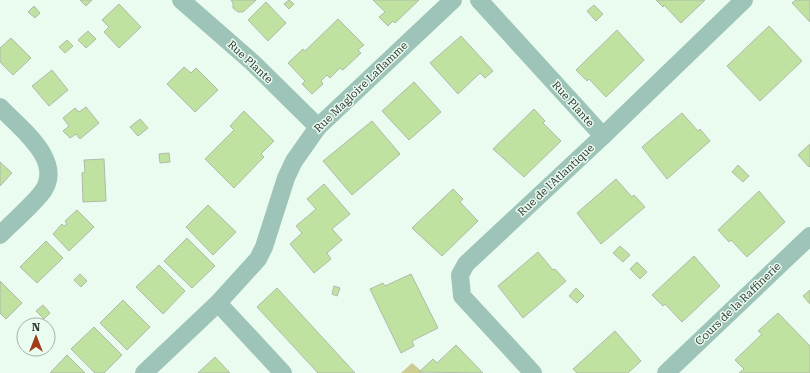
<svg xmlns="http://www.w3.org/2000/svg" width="810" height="373" font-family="'Roboto Serif',serif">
<rect width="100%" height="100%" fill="#eafcef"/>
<polygon fill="#cdcd93" points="412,363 424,373 401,373"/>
<g fill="#bfe2a0" stroke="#b0baa9">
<polygon points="80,0 92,0 86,6"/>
<polygon points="231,0 256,0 243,12 238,12 233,8 233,3"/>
<polygon points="289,0 294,4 289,9 284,4"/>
<polygon points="373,0 419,0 395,23 393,21 388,26 379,17 385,12"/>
<polygon points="656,0 705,0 681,23 664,5 663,7"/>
<polygon points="796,0 810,0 810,22 792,3"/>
<polygon points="266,2 286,23 268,41 248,20"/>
<polygon points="119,4 141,27 119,48 104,32 109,27 102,20"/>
<polygon points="594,5 603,14 596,21 587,11"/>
<polygon points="34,6 40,13 35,18 28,12"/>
<polygon points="338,19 364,45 358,50 361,53 343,70 340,68 330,78 327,75 321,81 323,84 312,94 302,84 305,81 288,63 303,49 305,51"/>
<polygon points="769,26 802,61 760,101 727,66"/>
<polygon points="617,30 644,60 606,97 589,79 587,81 576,70"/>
<polygon points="88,31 96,39 86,48 78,40"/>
<polygon points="461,36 493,71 485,78 480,73 458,94 430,63"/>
<polygon points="11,38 31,58 13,75 0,62 0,48"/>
<polygon points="67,40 73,46 65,53 59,47"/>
<polygon points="184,67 191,73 196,68 218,90 195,112 167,84"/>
<polygon points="52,70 68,90 49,106 32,86"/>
<polygon points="414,82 441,112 409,140 382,111"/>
<polygon points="86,107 99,123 80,139 76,134 70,138 63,131 69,126 63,118 75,108 79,112"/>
<polygon points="534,109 545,121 543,123 561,141 524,177 493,149"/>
<polygon points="244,111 274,141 261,154 264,157 234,188 205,159 234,130 230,126"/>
<polygon points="682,113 698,131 700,129 710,141 667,179 642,147"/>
<polygon points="140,119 148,128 138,136 130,127"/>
<polygon points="372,121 400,154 352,195 323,161"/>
<polygon points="810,144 810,166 809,167 798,155"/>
<polygon points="169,153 170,162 160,163 159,154"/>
<polygon points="104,159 106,201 83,202 82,173 85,172 84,160"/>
<polygon points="0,162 12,173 0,186"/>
<polygon points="738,165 749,176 743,182 732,172"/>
<polygon points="616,179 632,197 634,195 645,207 601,244 577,213"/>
<polygon points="324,184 350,214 332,229 342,240 327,253 331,259 314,273 290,244 302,233 296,226 316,209 307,199"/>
<polygon points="453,189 463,199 460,202 478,221 442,256 412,228"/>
<polygon points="759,191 785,222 747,257 731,240 729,242 718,230"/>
<polygon points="208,205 236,232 213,255 186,227"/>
<polygon points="77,210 94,227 69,251 53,234 62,224 64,226 67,224 65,221"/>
<polygon points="187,238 215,266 192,288 164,261"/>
<polygon points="46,241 63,258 37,283 20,267"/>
<polygon points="620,246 630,255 623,262 613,253"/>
<polygon points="538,252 553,270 555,269 566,281 523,318 498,286"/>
<polygon points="694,256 720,286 682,322 665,304 663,306 652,295"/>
<polygon points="637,262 647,272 640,279 630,269"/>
<polygon points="159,265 185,291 163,314 136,287"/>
<polygon points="80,274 87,281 81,287 74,280"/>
<polygon points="411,274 438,328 412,341 414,346 401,353 370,289 383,283 385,286"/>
<polygon points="0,281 22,303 6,319 0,313"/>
<polygon points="334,286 340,288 337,296 332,294"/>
<polygon points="277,288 355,373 318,373 257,307"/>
<polygon points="576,288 584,296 577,303 569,296"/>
<polygon points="810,290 810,304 803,296"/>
<polygon points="123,300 150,327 127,350 100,323"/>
<polygon points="43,305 50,313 44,319 36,311"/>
<polygon points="778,313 810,346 810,373 739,373 744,369 735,360 762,334 758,331"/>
<polygon points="94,327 122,355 104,373 95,373 71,349"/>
<polygon points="615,331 641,361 628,373 577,373 573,369"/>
<polygon points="456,345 483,373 419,372 433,359 437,363"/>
<polygon points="67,355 85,373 50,373"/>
<polygon points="215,357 230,373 198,373"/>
</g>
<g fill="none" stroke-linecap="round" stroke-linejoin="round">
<g stroke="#9ec4b9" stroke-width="18">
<polyline points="181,0 252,62 318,127"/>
<polyline points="479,0 603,136"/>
<path d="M0 107C20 128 68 163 40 195 28 209 13 222 0 235"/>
<polyline points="218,303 283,373"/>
<polyline points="144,373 218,303 258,259 264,247 286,178 294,161 318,127 453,0"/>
<polyline points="533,373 462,296 460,275 466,264 603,136 744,0"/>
<polyline points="666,373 810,236"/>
</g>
</g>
<g text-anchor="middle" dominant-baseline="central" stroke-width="3" stroke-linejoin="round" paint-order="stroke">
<g font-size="11" fill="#363d38" stroke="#eafcef">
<text transform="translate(250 62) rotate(43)">Rue Plante</text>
<text transform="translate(361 87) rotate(-44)">Rue Magloire Laflamme</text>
<text transform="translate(573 104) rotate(48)">Rue Plante</text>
<text transform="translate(556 180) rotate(-43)">Rue de l'Atlantique</text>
<text transform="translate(738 304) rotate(-44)">Cours de la Raffinerie</text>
</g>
</g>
<g transform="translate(36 337)"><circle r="19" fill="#eafcef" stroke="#a2b0a6"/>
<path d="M0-3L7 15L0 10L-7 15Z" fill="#a23b17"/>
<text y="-6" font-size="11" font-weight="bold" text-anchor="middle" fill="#363d38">N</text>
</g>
</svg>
